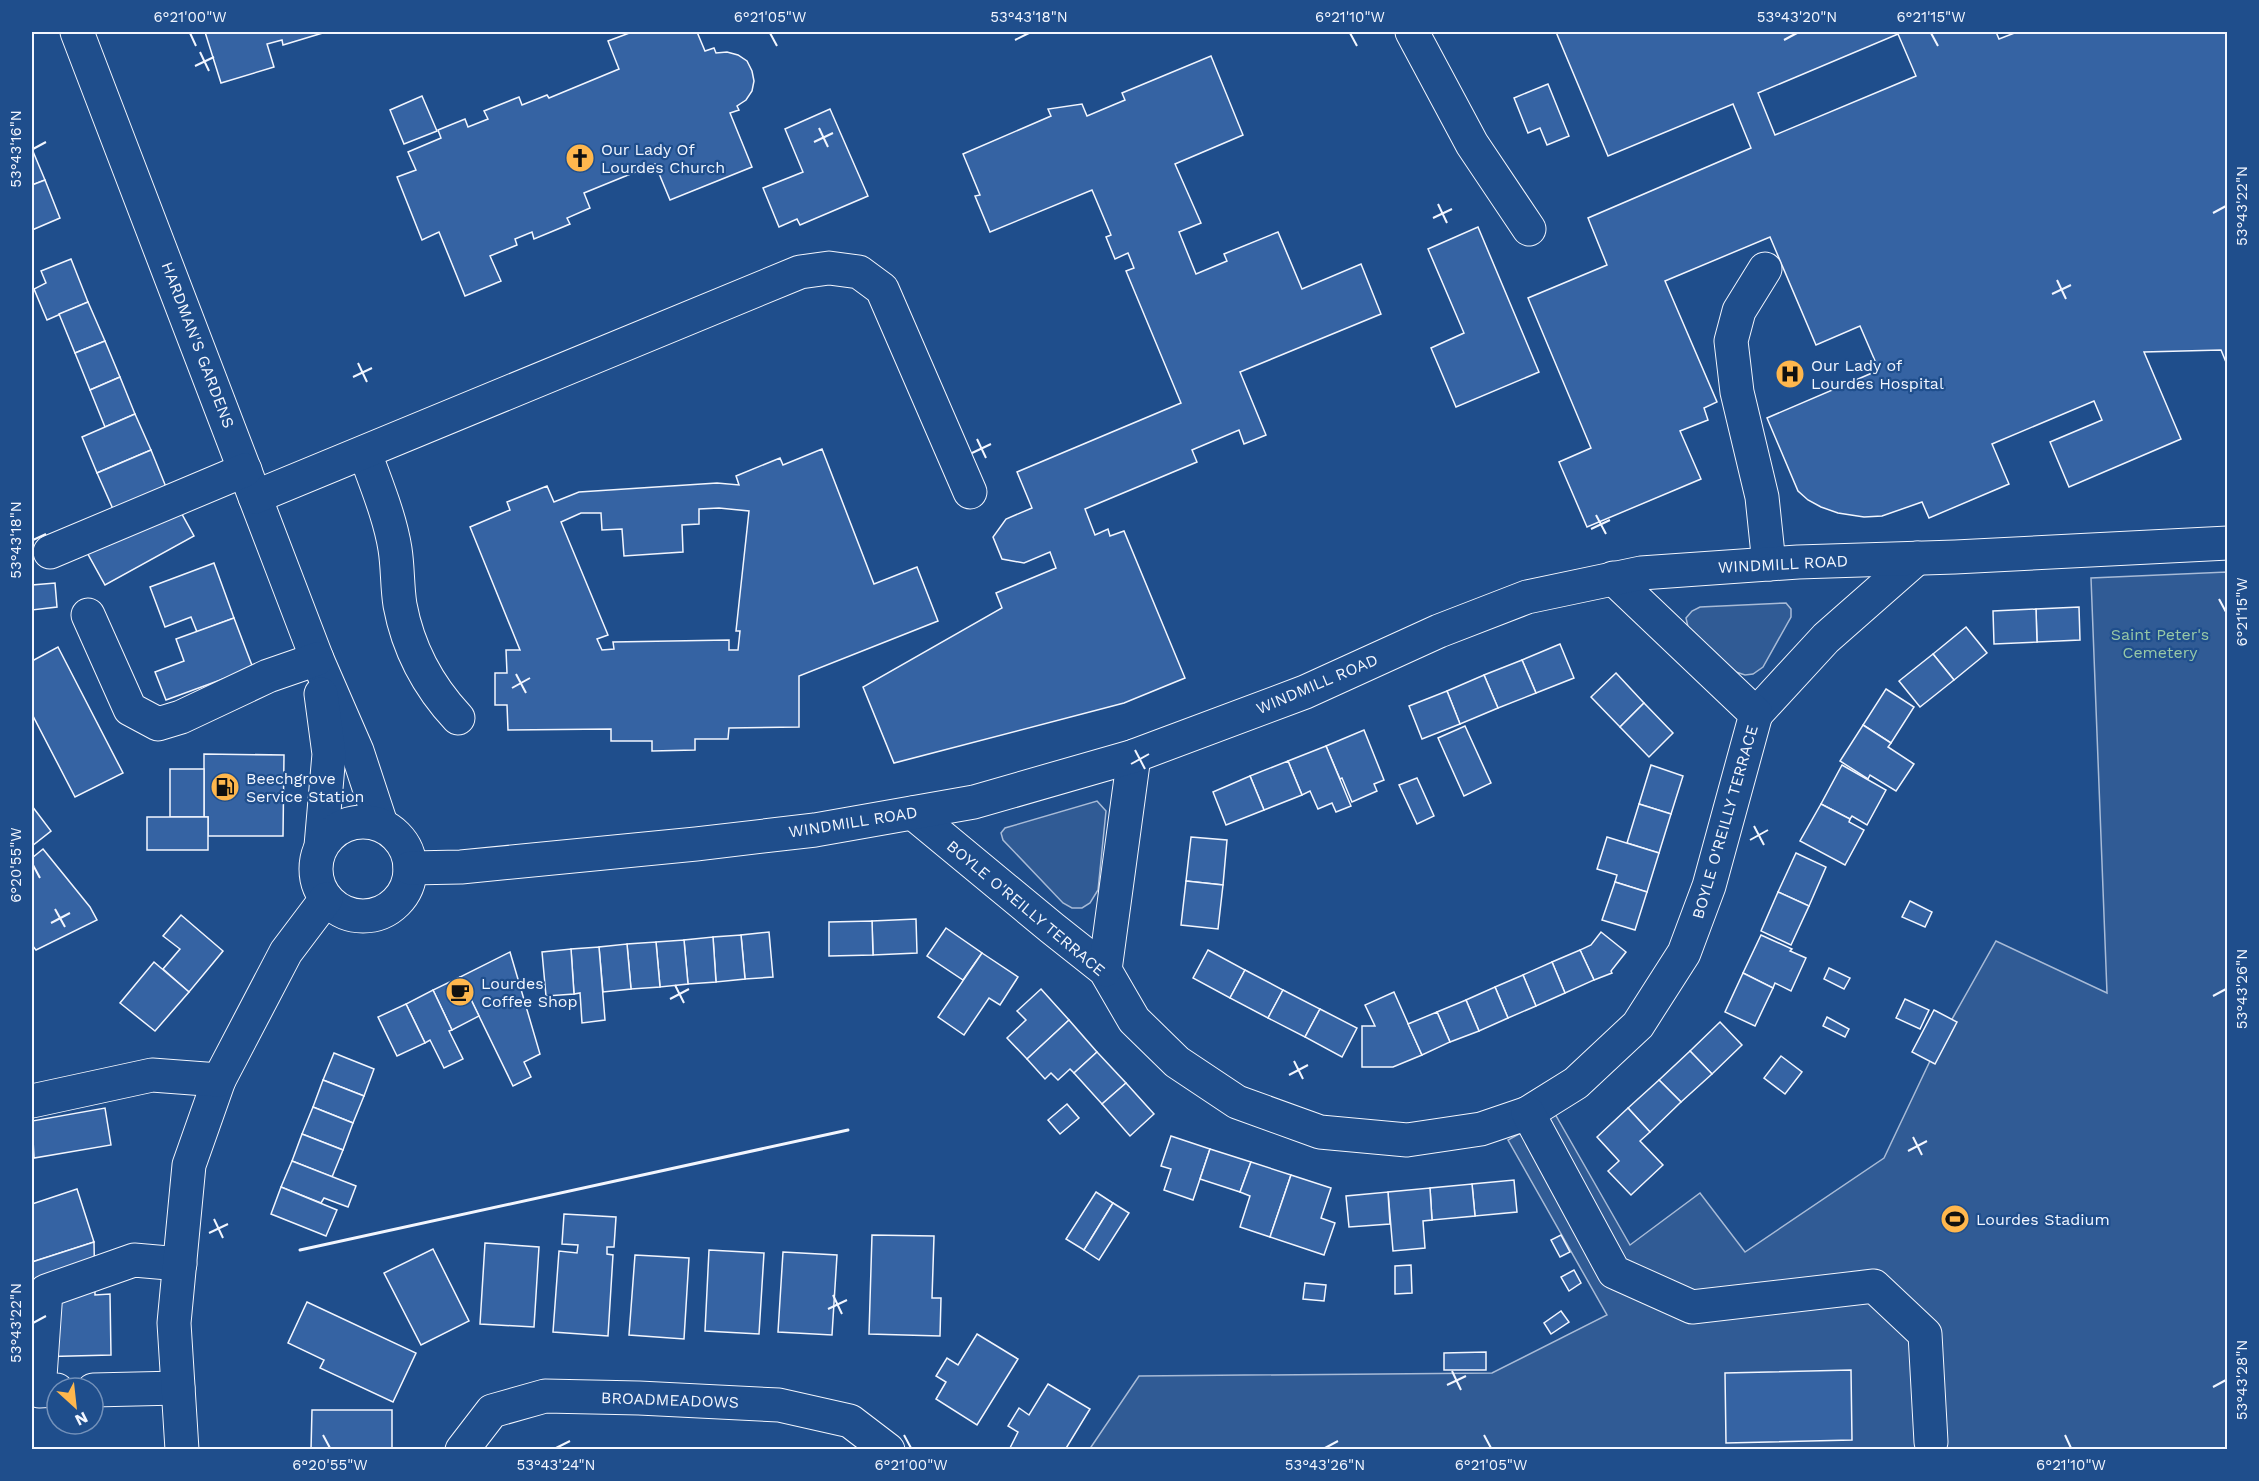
<svg xmlns="http://www.w3.org/2000/svg" width="2259" height="1481" font-family="'Work Sans',sans-serif">
<rect width="100%" height="100%" fill="#1f4e8c"/>
<g fill="#305b95" stroke="#a8bbd7" stroke-width="1.5">
<polygon points="2227,572 2227,1449 1089,1450 1139,1376 1492,1373 1607,1315 1508,1140 1555,1114 1630,1245 1700,1193 1745,1252 1884,1158 1938,1044 1996,941 2107,993 2091,578"/>
<polygon points="1786,603 1791,609 1791,617 1763,667 1753,674 1745,675 1736,672 1688,627 1686,618 1692,611 1700,607"/>
<polygon points="1097,801 1106,811 1098,890 1090,903 1082,908 1072,908 1063,903 1003,840 1001,833 1005,828"/>
</g>
<g fill="#3563a3" stroke="#f2f6ff" stroke-width="1.5" fill-rule="evenodd">
<polygon points="205,32 326,32 283,45 282,40 267,44 274,67 221,83"/>
<polygon points="632,32 697,32 705,51 714,48 716,53 727,52 738,55 747,61 752,71 754,81 752,91 746,100 737,106 739,110 730,113 752,167 670,200 655,164 584,193 590,208 567,218 570,224 534,239 532,232 515,239 517,245 490,256 501,281 465,296 439,232 422,240 397,177 416,170 408,152 441,138 438,130 465,119 468,127 488,119 484,111 519,97 522,105 547,95 549,98 619,69 608,41"/>
<path d="M1556 32H1996L1999 39 2017 32H2228V367L2221 350 2144 352 2181 439 2069 487 2050 442 2102 420 2094 401 1992 444 2009 484 1929 518 1922 502 1882 516 1864 517 1838 513 1821 507 1808 500 1798 491 1767 418 1879 370 1860 326 1816 345 1770 237 1665 281 1717 402 1704 408 1708 420 1680 431 1701 479 1587 527 1559 462 1591 448 1528 298 1607 265 1588 218 1751 148 1733 104 1608 156ZM1898 34 1916 76 1775 135 1758 93Z"/>
<polygon points="1211,56 1243,135 1175,164 1201,223 1179,232 1196,274 1227,261 1224,254 1278,232 1302,289 1361,264 1381,314 1240,372 1266,435 1244,444 1239,430 1192,450 1197,462 1085,509 1095,535 1108,529 1110,536 1124,531 1185,678 1124,703 894,763 863,687 1002,608 996,593 1056,568 1050,552 1024,563 1002,559 993,537 1006,519 1032,508 1017,472 1181,403 1126,271 1134,268 1128,253 1115,259 1106,237 1111,235 1092,190 990,232 975,196 980,195 963,154 1051,116 1048,109 1082,104 1087,116 1125,100 1122,93"/>
<polygon points="1548,84 1569,136 1547,145 1540,128 1528,133 1514,98"/>
<polygon points="422,96 437,131 404,144 390,110"/>
<polygon points="830,109 868,196 800,225 797,219 779,227 763,188 803,172 785,129"/>
<polygon points="32,149 45,180 32,185"/>
<polygon points="45,180 60,218 32,230 32,185"/>
<polygon points="1478,227 1539,372 1456,407 1431,348 1464,333 1428,249"/>
<polygon points="71,259 88,302 47,320 34,289 46,283 41,271"/>
<polygon points="88,302 105,341 75,353 59,314"/>
<polygon points="105,341 120,377 90,390 75,353"/>
<polygon points="120,377 135,414 105,427 90,390"/>
<polygon points="135,414 151,450 97,473 82,437"/>
<path d="M822 449 874 584 917 567 938 621 799 676V727L729 728 728 739H695V750L652 751V741H611V729L508 730 507 705H495V673H507L506 650H520L470 527 510 510 507 502 547 486 554 502 579 492 717 483 739 485 736 476 780 458 783 465ZM719 508 749 511 736 631H740L738 650H729V640L613 642 614 649 602 650 597 639 608 635 561 522 581 513H601L602 530 622 529 624 556 683 552 682 525 699 524V509Z"/>
<polygon points="151,450 166,487 113,509 97,473"/>
<polygon points="178,507 194,536 105,585 84,547"/>
<polygon points="214,563 234,618 197,632 191,617 165,627 150,587"/>
<polygon points="55,583 57,607 32,610 32,585"/>
<polygon points="2079,607 2080,640 2037,642 2036,609"/>
<polygon points="2036,609 2037,642 1994,644 1993,611"/>
<polygon points="234,618 253,668 166,700 155,672 184,661 176,639"/>
<polygon points="1966,627 1987,653 1954,680 1933,654"/>
<polygon points="1560,644 1574,678 1536,693 1522,660"/>
<polygon points="58,647 123,773 75,797 32,714 32,661"/>
<polygon points="1933,654 1954,680 1920,707 1899,681"/>
<polygon points="1522,660 1536,693 1498,708 1484,675"/>
<polygon points="1616,673 1644,703 1620,727 1591,697"/>
<polygon points="1484,675 1498,708 1460,724 1447,691"/>
<polygon points="1886,689 1914,707 1891,743 1863,725"/>
<polygon points="1447,691 1460,724 1422,739 1409,706"/>
<polygon points="1644,703 1673,733 1649,757 1620,727"/>
<polygon points="1863,725 1891,743 1888,747 1914,764 1896,791 1870,775 1868,779 1840,761"/>
<polygon points="1465,726 1491,783 1464,796 1438,738"/>
<polygon points="1364,730 1384,780 1374,784 1377,791 1352,802 1342,778 1340,779 1326,746"/>
<polygon points="1326,746 1351,806 1336,812 1332,803 1318,809 1310,791 1302,795 1288,761"/>
<polygon points="204,754 284,755 283,836 208,836 208,817 204,817"/>
<polygon points="1288,761 1302,795 1264,810 1250,776"/>
<polygon points="1651,765 1683,776 1671,814 1639,804"/>
<polygon points="1842,765 1886,790 1867,825 1852,816 1850,819 1821,804"/>
<rect x="170" y="769" width="34" height="48"/>
<polygon points="1250,776 1264,810 1226,825 1213,792"/>
<polygon points="1417,778 1434,816 1417,824 1399,785"/>
<polygon points="1639,804 1671,814 1659,853 1627,843"/>
<polygon points="1821,804 1850,819 1849,822 1864,830 1845,865 1800,841"/>
<polygon points="32,806 51,831 32,846"/>
<rect x="147" y="817" width="61" height="33"/>
<polygon points="1191,837 1227,840 1223,885 1186,881"/>
<polygon points="1607,837 1659,853 1647,892 1615,882 1617,875 1597,869"/>
<polygon points="43,849 90,907 97,920 36,950 32,945 32,858"/>
<polygon points="1796,853 1826,867 1809,906 1778,892"/>
<polygon points="1186,881 1223,885 1218,929 1181,925"/>
<polygon points="1615,882 1647,892 1635,930 1602,920"/>
<polygon points="1778,892 1809,906 1791,945 1761,931"/>
<polygon points="1910,901 1932,912 1925,927 1902,917"/>
<polygon points="181,915 223,951 189,992 163,969 180,949 163,936"/>
<polygon points="916,919 917,953 873,955 872,921"/>
<polygon points="872,921 873,955 829,956 829,922"/>
<polygon points="946,928 982,953 963,980 927,956"/>
<polygon points="769,932 773,977 745,979 741,935"/>
<polygon points="1601,932 1626,952 1611,971 1612,973 1594,980 1580,950 1591,945"/>
<polygon points="741,935 745,979 716,982 713,937"/>
<polygon points="1761,935 1792,949 1790,951 1806,958 1791,991 1775,983 1773,988 1743,973"/>
<polygon points="713,937 716,982 688,984 684,940"/>
<polygon points="684,940 688,984 660,987 656,942"/>
<polygon points="656,942 660,987 631,989 627,944"/>
<polygon points="627,944 631,989 603,992 599,947"/>
<polygon points="599,947 605,1020 582,1023 580,993 574,994 571,949"/>
<polygon points="571,949 574,994 546,996 542,952"/>
<polygon points="1208,950 1245,970 1230,998 1193,978"/>
<polygon points="1580,950 1594,980 1565,993 1552,962"/>
<polygon points="510,952 540,1054 524,1062 531,1077 513,1086 460,977"/>
<polygon points="982,953 1018,977 1000,1005 989,998 964,1035 938,1017"/>
<polygon points="154,962 189,992 155,1031 120,1003"/>
<polygon points="1552,962 1565,993 1536,1006 1523,975"/>
<polygon points="1829,968 1850,978 1844,989 1824,979"/>
<polygon points="1245,970 1283,990 1268,1018 1230,998"/>
<polygon points="1743,973 1773,988 1755,1026 1725,1012"/>
<polygon points="1523,975 1536,1006 1508,1018 1495,987"/>
<polygon points="460,977 479,1016 452,1030 433,990"/>
<polygon points="1495,987 1508,1018 1479,1031 1466,1000"/>
<polygon points="1041,989 1069,1020 1027,1059 1007,1038 1026,1020 1017,1011"/>
<polygon points="433,990 452,1030 449,1031 463,1059 444,1068 430,1040 425,1043 406,1004"/>
<polygon points="1283,990 1320,1009 1305,1037 1268,1018"/>
<polygon points="1394,992 1422,1055 1393,1067 1362,1067 1362,1026 1375,1026 1365,1005"/>
<polygon points="1905,999 1929,1010 1920,1029 1896,1018"/>
<polygon points="1466,1000 1479,1031 1450,1042 1437,1012"/>
<polygon points="406,1004 425,1043 397,1056 378,1017"/>
<polygon points="1320,1009 1357,1028 1342,1057 1305,1037"/>
<polygon points="1934,1010 1957,1022 1935,1064 1912,1052"/>
<polygon points="1437,1012 1450,1042 1422,1055 1408,1024"/>
<polygon points="1827,1017 1849,1029 1845,1037 1823,1026"/>
<polygon points="1069,1020 1097,1052 1074,1073 1070,1069 1058,1080 1051,1073 1045,1079 1027,1059"/>
<polygon points="1720,1022 1742,1045 1712,1074 1690,1051"/>
<polygon points="1690,1051 1712,1074 1681,1102 1659,1080"/>
<polygon points="1097,1052 1126,1083 1102,1104 1074,1073"/>
<polygon points="334,1053 374,1069 364,1096 323,1080"/>
<polygon points="1781,1056 1802,1072 1785,1094 1764,1078"/>
<polygon points="323,1080 364,1096 353,1123 313,1107"/>
<polygon points="1659,1080 1681,1102 1650,1132 1628,1108"/>
<polygon points="1126,1083 1154,1114 1130,1136 1102,1104"/>
<polygon points="1067,1104 1079,1118 1060,1134 1048,1120"/>
<polygon points="313,1107 353,1123 343,1150 302,1134"/>
<polygon points="105,1108 111,1145 34,1158 32,1121"/>
<polygon points="1628,1108 1650,1132 1640,1141 1663,1165 1631,1195 1608,1171 1619,1161 1597,1137"/>
<polygon points="302,1134 343,1150 332,1177 292,1161"/>
<polygon points="1171,1136 1210,1149 1193,1200 1164,1190 1171,1169 1161,1166"/>
<polygon points="1210,1149 1251,1162 1240,1192 1200,1179"/>
<polygon points="292,1161 356,1186 348,1207 324,1198 321,1203 281,1187"/>
<polygon points="1251,1162 1291,1175 1270,1237 1240,1227 1250,1196 1240,1192"/>
<polygon points="1291,1175 1331,1188 1321,1218 1335,1223 1324,1255 1270,1237"/>
<polygon points="1514,1180 1517,1212 1475,1216 1472,1184"/>
<polygon points="1472,1184 1475,1216 1432,1220 1430,1188"/>
<polygon points="281,1187 337,1210 326,1236 271,1214"/>
<polygon points="1430,1188 1432,1220 1423,1221 1425,1248 1393,1251 1388,1192"/>
<polygon points="77,1189 94,1242 32,1262 32,1204"/>
<polygon points="1096,1192 1113,1203 1084,1250 1066,1239"/>
<polygon points="1388,1192 1390,1224 1349,1227 1346,1196"/>
<polygon points="1113,1203 1129,1213 1099,1260 1084,1250"/>
<polygon points="564,1214 616,1217 614,1247 607,1247 607,1254 613,1255 608,1336 553,1332 559,1251 577,1253 578,1245 562,1244"/>
<polygon points="872,1235 934,1236 932,1298 941,1298 940,1336 869,1334"/>
<polygon points="1561,1235 1570,1252 1560,1257 1551,1240"/>
<polygon points="94,1242 95,1295 110,1294 111,1355 32,1357 32,1262"/>
<polygon points="485,1243 539,1247 534,1327 480,1324"/>
<polygon points="433,1249 469,1321 421,1345 384,1273"/>
<polygon points="709,1250 764,1253 759,1334 705,1331"/>
<polygon points="783,1252 837,1255 832,1335 778,1332"/>
<polygon points="635,1255 689,1258 684,1339 629,1335"/>
<polygon points="1411,1265 1412,1293 1395,1294 1395,1266"/>
<polygon points="1574,1270 1581,1283 1569,1291 1561,1277"/>
<polygon points="1305,1283 1326,1285 1324,1301 1303,1299"/>
<polygon points="307,1302 416,1353 393,1402 320,1368 324,1360 288,1343"/>
<polygon points="1561,1311 1569,1322 1551,1334 1544,1323"/>
<polygon points="977,1334 1018,1359 977,1425 936,1399 946,1382 936,1376 947,1358 958,1365"/>
<polygon points="1486,1352 1486,1370 1444,1370 1444,1353"/>
<polygon points="1851,1370 1852,1440 1726,1443 1725,1373"/>
<polygon points="1048,1384 1090,1409 1065,1450 1009,1450 1018,1432 1008,1426 1019,1408 1029,1415"/>
<polygon points="312,1410 392,1410 392,1450 311,1450"/>
</g>
<g fill="none" stroke-linecap="round" stroke-linejoin="round">
<g stroke="#f2f6ff" stroke-width="35">
<g id="minor">
<polyline points="77,32 317,659 357,751 381,824"/>
<polyline points="1412,32 1472,144 1529,229"/>
<polyline points="1765,269 1739,311 1731,341 1737,392 1762,497 1769,564"/>
<path d="M365 453C376 484 390 517 395 549 398 568 397 586 400 605 408 648 428 686 458 718"/>
<polyline points="255,497 800,272 829,268 859,272 882,289 970,492"/>
<polyline points="50,552 245,470"/>
<polyline points="88,615 130,709 158,724 181,717 268,676 317,659"/>
<polyline points="1756,714 1826,638 1917,558"/>
<polyline points="913,813 1052,928 1105,970 1134,1020 1177,1062 1237,1102 1320,1132 1407,1140 1481,1129 1528,1113 1576,1083 1638,1025 1684,953 1709,886 1756,714 1613,578"/>
<polyline points="321,846 329,754 321,694"/>
<polyline points="1105,970 1134,756"/>
<polyline points="1528,1113 1614,1272 1692,1307 1874,1286 1925,1334 1931,1442"/>
<polyline points="57,1390 39,1391 46,1291 134,1260 180,1264"/>
<polyline points="93,1390 178,1388"/>
<polyline points="182,1450 174,1323 189,1165 219,1080"/>
<polyline points="462,1450 492,1411 545,1396 639,1398 779,1405 850,1421 888,1450"/>
</g>
</g>
<g stroke="#f2f6ff" stroke-width="35">
<g id="major">
<circle cx="363" cy="869" r="47"/>
<polyline points="410,868 461,867 696,844 815,830 974,802 1134,756 1305,692 1439,631 1527,597 1641,573 1798,562 1955,557 2228,543"/>
<polyline points="32,1101 152,1075 219,1080 286,952 326,899"/>
</g>
</g>
<use href="#minor" stroke="#1f4e8c" stroke-width="33"/>
<use href="#major" stroke="#1f4e8c" stroke-width="33"/>
<polyline stroke="#f2f6ff" stroke-width="3" points="300,1250 848,1130"/>
</g>
<path fill="none" stroke="#f2f6ff" stroke-width="2" d="M190 33 196 46M770 33 777 46M1350 33 1357 46M1931 33 1938 46M1015 40 1029 33M1784 40 1797 33M200 52 209 71M195 66 214 57M819 128 828 147M814 142 833 133M33 149 46 142M1438 204 1447 223M2213 213 2226 206M1433 218 1452 209M2057 280 2066 299M2052 294 2071 285M358 363 367 382M353 377 372 368M977 439 986 458M972 453 991 444M1596 515 1606 534M1591 529 1610 520M33 540 46 534M2219 599 2226 612M516 674 526 693M512 688 530 678M1135 750 1145 769M1131 764 1149 754M1754 826 1764 845M1750 840 1768 830M33 865 40 878M55 909 65 927M51 923 70 913M675 985 684 1003M2213 996 2226 989M670 999 689 989M1294 1061 1303 1079M1289 1075 1308 1065M1913 1137 1922 1155M1908 1151 1927 1141M214 1219 223 1238M209 1233 228 1224M833 1295 842 1314M828 1309 847 1300M33 1323 46 1316M1452 1371 1461 1390M1447 1385 1466 1376M2213 1387 2226 1380M323 1435 330 1448M904 1435 911 1448M1484 1435 1491 1448M2065 1435 2071 1448M556 1448 570 1441M1325 1448 1338 1441"/>
<defs>
<g id="church-disc" transform="scale(1.5)"><circle r="9.5" fill="#ffb74d" stroke="#1f4e8c"/><path d="M-1.2-6h2.4v3.5h3.3v2.4h-3.3V6h-2.4V-.1h-3.3v-2.4h3.3Z" fill="#111"/></g>
<g id="hospital-disc" transform="scale(1.5)"><circle r="9.5" fill="#ffb74d" stroke="#1f4e8c"/><path d="M-5-5h3v3.5h4V-5h3V5h-3V1.5h-4V5h-3Z" fill="#111"/></g>
<g id="fuel-disc" transform="scale(1.5)"><circle r="9.5" fill="#ffb74d" stroke="#1f4e8c"/><path d="M-5.5-6h7V0h2V4h1.3V-2.5L3-4.5l.8-.8L6-3V5H2.5V1h-1V6h-7ZM-4.2-4.7v3.2H.2V-4.7Z" fill="#111"/></g>
<g id="cafe-disc" transform="scale(1.5)"><circle r="9.5" fill="#ffb74d" stroke="#1f4e8c"/><path d="M-5.5-4.5H6V0H3Q3 3.5 0 3.5H-2.5Q-5.5 3.5-5.5 0ZM3-3.2v2h1.7v-2ZM-6 4.5H4V6H-6Z" fill="#111"/></g>
<g id="stadium-disc" transform="scale(1.5)"><circle r="9.5" fill="#ffb74d" stroke="#1f4e8c"/><path d="M0-5a6.5 5 0 1 0 0 10a6.5 5 0 1 0 0-10ZM-3.5-1.8h7v3.6h-7Z" fill="#111"/></g>
</defs>
<g fill-rule="evenodd">
<use href="#church-disc" x="580" y="158"/>
<use href="#hospital-disc" x="1790" y="374"/>
<use href="#fuel-disc" x="225" y="787"/>
<use href="#cafe-disc" x="460" y="992"/>
<use href="#stadium-disc" x="1955" y="1219"/>
</g>
<g text-anchor="middle" dominant-baseline="central" stroke-width="4.5" stroke-linejoin="round" paint-order="stroke">
<g font-size="16" fill="#f2f6ff" stroke="#1f4e8c" text-anchor="start">
<text x="601" y="149">Our Lady Of<tspan x="601" dy="18">Lourdes Church</tspan></text>
<text x="1811" y="365">Our Lady of<tspan x="1811" dy="18">Lourdes Hospital</tspan></text>
<text x="246" y="778">Beechgrove<tspan x="246" dy="18">Service Station</tspan></text>
<text x="481" y="983">Lourdes<tspan x="481" dy="18">Coffee Shop</tspan></text>
<text x="1976" y="1219">Lourdes Stadium</text>
</g>
<g font-size="16" fill="#f2f6ff" stroke="#1f4e8c">
<text transform="translate(198 345) rotate(69)">HARDMAN'S GARDENS</text>
<text transform="translate(1783 564) rotate(-3)">WINDMILL ROAD</text>
<text transform="translate(1317 684) rotate(-23)">WINDMILL ROAD</text>
<text transform="translate(853 822) rotate(-9)">WINDMILL ROAD</text>
<text transform="translate(1725 822) rotate(-74)">BOYLE O'REILLY TERRACE</text>
<text transform="translate(1026 908) rotate(40)">BOYLE O'REILLY TERRACE</text>
<text transform="translate(670 1400) rotate(2)">BROADMEADOWS</text>
</g>
<g font-size="16" fill="#97c8a6" stroke="#1f4e8c">
<text x="2160" y="634">Saint Peter's<tspan x="2160" dy="18">Cemetery</tspan></text>
</g>
</g>
<rect width="2259" height="1481" fill="none" stroke="#1f4e8c" stroke-width="66"/>
<g transform="translate(75 1406) rotate(153)"><circle r="28" fill="#1f4e8c" stroke="#7391ba" stroke-width="1.5"/>
<path d="M0-4.5L10 22L0 15L-10 22Z" fill="#ffb74d"/>
<text y="-9" font-size="16" font-weight="bold" text-anchor="middle" fill="#f2f6ff">N</text>
</g>
<rect x="33" y="33" width="2193" height="1415" fill="none" stroke="#f2f6ff" stroke-width="2"/>
<g font-size="15" text-anchor="middle" fill="#f2f6ff">
<text x="190" y="22">6°21'00"W</text>
<text x="770" y="22">6°21'05"W</text>
<text x="1029" y="22">53°43'18"N</text>
<text x="1350" y="22">6°21'10"W</text>
<text x="1797" y="22">53°43'20"N</text>
<text x="1931" y="22">6°21'15"W</text>
<text transform="translate(16 149) rotate(-90)" y="5">53°43'16"N</text>
<text transform="translate(2242 206) rotate(-90)" y="5">53°43'22"N</text>
<text transform="translate(16 540) rotate(-90)" y="5">53°43'18"N</text>
<text transform="translate(2242 612) rotate(-90)" y="5">6°21'15"W</text>
<text transform="translate(16 865) rotate(-90)" y="5">6°20'55"W</text>
<text transform="translate(2242 989) rotate(-90)" y="5">53°43'26"N</text>
<text transform="translate(16 1323) rotate(-90)" y="5">53°43'22"N</text>
<text transform="translate(2242 1380) rotate(-90)" y="5">53°43'28"N</text>
<text x="330" y="1470">6°20'55"W</text>
<text x="556" y="1470">53°43'24"N</text>
<text x="911" y="1470">6°21'00"W</text>
<text x="1325" y="1470">53°43'26"N</text>
<text x="1491" y="1470">6°21'05"W</text>
<text x="2071" y="1470">6°21'10"W</text>
</g>
</svg>
